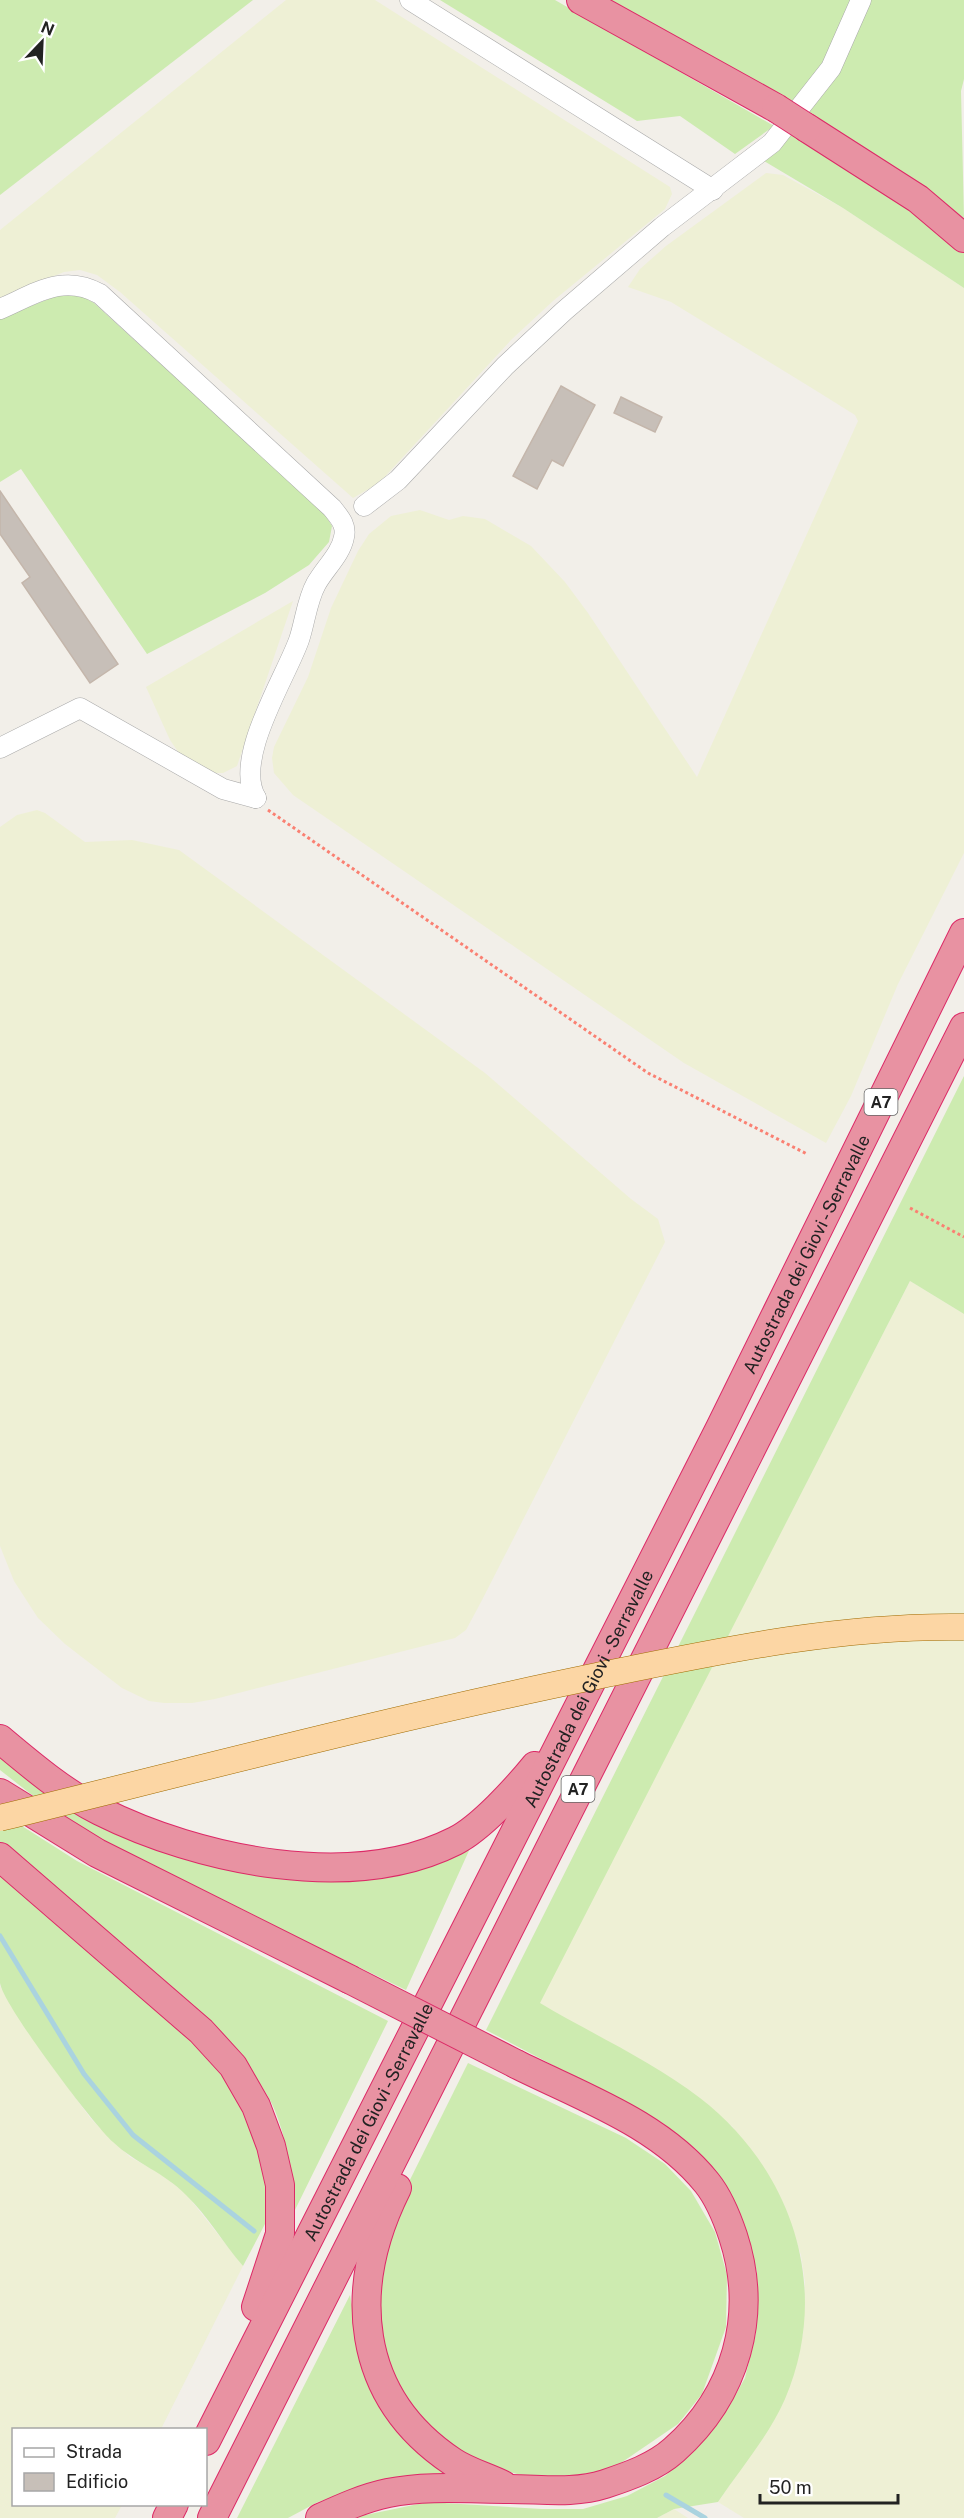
<svg xmlns="http://www.w3.org/2000/svg" width="964" height="2518" font-family="'Public Sans',sans-serif">
<rect width="100%" height="100%" fill="#f2efe9"/>
<g fill="#eef0d5">
<polygon points="286,0 375,0 670,187 672,194 665,209 553,301 512,339 379,483 353,498 120,292 97,275 80,270 64,272 0,298 0,230"/>
<polygon points="766,173 783,175 843,208 964,288 964,853 898,984 851,1096 826,1143 684,1063 293,795 274,773 272,758 274,747 308,677 331,608 358,551 369,534 391,516 420,510 449,520 463,516 485,519 531,546 565,582 588,613 697,777 858,421 855,415 815,390 671,302 628,287 640,269 666,246"/>
<polygon points="293,601 237,766 223,773 215,773 203,769 181,756 170,740 146,687"/>
<polygon points="37,810 45,813 85,842 132,840 179,850 485,1073 631,1199 658,1219 665,1242 481,1602 466,1630 455,1638 215,1699 192,1703 164,1703 149,1701 122,1688 65,1644 38,1618 14,1581 0,1546 0,827 17,815"/>
<polygon points="910,1281 964,1314 964,2518 744,2518 718,2502 768,2429 784,2399 803,2334 805,2282 801,2255 784,2205 771,2180 732,2126 539,2003"/>
<polygon points="0,1986 49,2062 91,2119 130,2157 161,2174 186,2194 243,2266 161,2429 14,2430 14,2504 122,2505 115,2518 0,2518"/>
<polygon points="674,2509 688,2518 657,2518"/>
</g>
<g fill="#cdebb0">
<polygon points="0,0 253,0 0,195"/>
<polygon points="440,0 555,0 774,126 735,154 680,116 637,121"/>
<polygon points="606,0 964,0 964,79 961,91 964,218 833,128"/>
<polygon points="792,135 902,200 964,248 964,288 843,208 764,161"/>
<polygon points="79,294 94,303 324,513 332,526 329,542 309,565 265,593 147,654 21,469 0,482 0,318 59,295"/>
<path d="M964 1076V1314L910 1281 540 2003C592 2034 652 2061 700 2098 793 2170 832 2289 785 2399 769 2436 740 2469 718 2502L674 2509 657 2518H351L428 2502 542 2509H583L627 2496 665 2476 696 2449 727 2410 745 2378 756 2333 757 2272 743 2223 725 2186 696 2149 661 2122 486 2030Z"/>
<polygon points="0,1749 245,1870 472,1844 406,1990 105,1844 59,1816 0,1770"/>
<path d="M0 1812 77 1861 388 2021 293 2214C292 2176 288 2139 272 2104 265 2089 253 2075 244 2061L0 1844Z"/>
<path d="M0 1870 177 2023 242 2098 269 2177 266 2222 243 2266C223 2243 208 2216 186 2195 165 2173 135 2163 113 2142 93 2124 3 2005 0 1983 0 1948 0 1906 0 1870Z"/>
<polygon points="468,2063 626,2138 665,2164 691,2191 715,2232 727,2275 726,2327 702,2394 678,2424 612,2469 579,2475 532,2478 487,2466 449,2444 415,2410 389,2375 377,2320 389,2222"/>
<polygon points="350,2295 363,2369 377,2399 459,2476 372,2485 318,2502 288,2518 237,2518"/>
</g>
<g fill="none" stroke-linecap="round" stroke-linejoin="round">
<g stroke="#aad3df" stroke-width="5">
<polyline points="0,1936 84,2074 133,2135 254,2231"/>
<polyline points="666,2495 705,2518"/>
</g>
</g>
<g fill="#c7bfb8" stroke="#c4b6ab" stroke-width="1.5">
<polygon points="561,386 595,405 563,466 552,460 537,489 513,476"/>
<polygon points="621,397 662,417 655,432 614,413"/>
<polygon points="0,491 118,664 90,683 22,583 30,577 0,534"/>
</g>
<g fill="none" stroke-linecap="round" stroke-linejoin="round">
<g stroke="#a9a9a9" stroke-width="21">
<g id="minor">
<polyline points="410,0 713,190"/>
<path d="M0 309C35 294 63 273 100 294L332 508C339 517 347 525 344 537 341 554 325 568 316 584 307 600 305 622 299 640 285 679 233 759 256 798"/>
<polyline points="364,506 398,480 505,366 564,311 662,227 772,143 831,68 861,0"/>
<polyline points="0,748 80,708 223,789 256,798"/>
</g>
</g>
<g stroke="#dc2a67" stroke-width="30">
<g id="highway">
<polyline points="581,0 776,108"/>
<polyline points="807,128 918,199 964,238"/>
<path d="M0 1739C31 1765 64 1793 100 1811 198 1860 352 1893 455 1841 481 1828 517 1788 535 1766"/>
<polyline points="0,1793 97,1853 349,1979"/>
<polyline points="0,1857 201,2031 233,2066 256,2106 271,2146 280,2185 280,2234 256,2307"/>
<path d="M397 2188C347 2288 354 2396 453 2462 468 2472 487 2477 503 2485"/>
<path id="s1" d="M206 2441 720 1428 964 933"/>
<polyline points="167,2518 174,2504"/>
<polyline points="212,2518 964,1027"/>
<path d="M320 2518C342 2508 364 2498 388 2493 427 2485 471 2489 510 2489 542 2489 574 2494 605 2484 629 2476 655 2467 674 2450 736 2395 759 2315 733 2236 727 2218 719 2198 707 2183 660 2124 582 2097 516 2064"/>
</g>
</g>
<g stroke="#fa8072" stroke-width="3" stroke-dasharray="3 3" stroke-linecap="butt">
<polyline points="268,810 648,1073 807,1154"/>
<polyline points="910,1208 964,1237"/>
</g>
<use href="#minor" stroke="#fff" stroke-width="20"/>
<use href="#highway" stroke="#e892a2" stroke-width="28"/>
<g stroke="#a06b00" stroke-width="27" stroke-linecap="butt">
<path id="major-bridge" d="M0 1818C199 1769 397 1717 597 1676 719 1651 839 1625 964 1627"/>
</g>
<g stroke="#dc2a67" stroke-width="30" stroke-linecap="butt">
<g id="highway-bridge">
<polyline points="776,108 807,128"/>
<polyline points="349,1979 516,2064"/>
</g>
</g>
<use href="#major-bridge" stroke="#fcd6a4" stroke-width="26"/>
<use href="#highway-bridge" stroke="#e892a2" stroke-width="28"/>
</g>
<g text-anchor="middle" dominant-baseline="central" stroke-width="4.5" stroke-linejoin="round" paint-order="stroke">
<g fill="#fff" stroke="#646464" stroke-width="1.5">
<rect x="864.5" y="1089" width="33" height="26" rx="4.5"/>
<rect x="561.5" y="1776" width="33" height="26" rx="4.5"/>
</g>
<g font-size="16" font-weight="bold" fill="#222">
<text x="881" y="1102">A7</text>
<text x="578" y="1789">A7</text>
</g>
<g font-size="18" fill="#222" stroke="#fff">
<text stroke="none"><textPath href="#s1" startOffset="1330">Autostrada dei Giovi - Serravalle</textPath></text>
<text stroke="none"><textPath href="#s1" startOffset="844">Autostrada dei Giovi - Serravalle</textPath></text>
<text stroke="none"><textPath href="#s1" startOffset="358">Autostrada dei Giovi - Serravalle</textPath></text>
</g>
</g>
<rect x="12" y="2428" width="195" height="78" fill="#ffffff" stroke="#a7a7a7" stroke-width="1.5"/>
<rect x="24" y="2448" width="30" height="9" fill="#ffffff" stroke="#a7a7a7" stroke-width="1.5"/>
<text x="66" y="2458" font-size="18" fill="#222222">Strada</text>
<rect x="24" y="2473" width="30" height="18" fill="#c7bfb8" stroke="#a7a7a7" stroke-width="1.5"/>
<text x="66" y="2488" font-size="18" fill="#222222">Edificio</text>
<g transform="translate(42 42) rotate(23)" stroke="#ffffff" stroke-width="4.5" paint-order="stroke">
<path d="M0-4.5L10 22L0 15L-10 22Z" fill="#222222"/>
<text y="-9" font-size="16" font-weight="bold" text-anchor="middle" fill="#222222">N</text>
</g>
<path d="M760 2494v9h138v-9" fill="none" stroke="#222222" stroke-width="3"/>
<text x="769" y="2494" font-size="18" fill="#222222" stroke="#ffffff" stroke-width="4.5" paint-order="stroke">50 m</text>
</svg>
